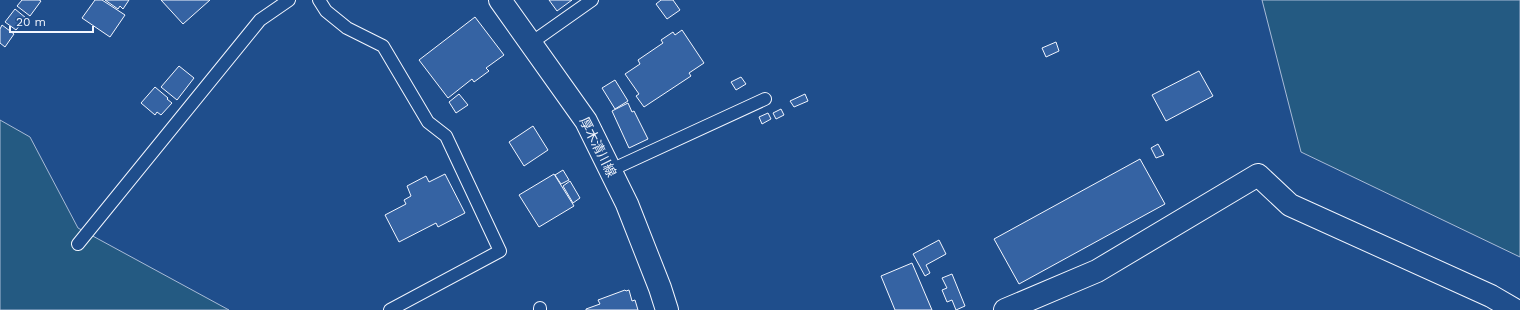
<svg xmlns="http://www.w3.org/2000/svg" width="1520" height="310" font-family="'Work Sans','Noto Sans JP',sans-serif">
<rect width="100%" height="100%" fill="#1f4e8c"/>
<g fill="#245a82" stroke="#a8bbd7">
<polygon points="1262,0 1520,0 1520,257 1301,152"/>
<polygon points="0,120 30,137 78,228 229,310 0,310"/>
</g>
<g fill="#3563a3" stroke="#f2f6ff">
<polygon points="22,0 39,0 41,1 30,16 17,6"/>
<polygon points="95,0 102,0 125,15 110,37 82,18"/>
<polygon points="105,0 129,0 123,9 120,6 118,9"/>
<polygon points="161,0 210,0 183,24"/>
<polygon points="549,0 572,0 557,11"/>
<polygon points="661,0 673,0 680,10 667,19 656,4"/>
<polygon points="15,9 26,18 16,30 5,22"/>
<polygon points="475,17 504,55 486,68 489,71 474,82 472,79 448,98 419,60"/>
<polygon points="2,25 14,34 5,47 0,43 0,29"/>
<polygon points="682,30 704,63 689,73 691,76 644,107 636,96 639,94 625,74 640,64 638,60 663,43 661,40 673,32 675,35"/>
<polygon points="1056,42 1059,51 1046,57 1042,48"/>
<polygon points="179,66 194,78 177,100 161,87"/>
<polygon points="1199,71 1213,96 1166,121 1152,95"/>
<polygon points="741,77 746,84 736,90 731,82"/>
<polygon points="615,80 628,101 615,109 602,88"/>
<polygon points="155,87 168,98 167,99 172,103 161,115 157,112 155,115 141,103"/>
<polygon points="459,94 468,105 456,113 449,102"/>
<polygon points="805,94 808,101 794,107 790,101"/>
<polygon points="628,103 632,112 634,111 648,139 629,148 612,111"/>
<polygon points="781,109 784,115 776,119 773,113"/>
<polygon points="768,113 771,119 762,124 759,117"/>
<polygon points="533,126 548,150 524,166 509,142"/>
<polygon points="1158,144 1164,155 1156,158 1151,148"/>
<polygon points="1140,159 1165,204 1019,284 994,239"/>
<polygon points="563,170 569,180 561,184 555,175"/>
<polygon points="445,174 465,213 438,227 436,223 399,242 385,215 406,204 404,200 411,196 407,186 426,176 429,182"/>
<polygon points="554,174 574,206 539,227 519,195"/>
<polygon points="570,181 580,198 573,203 563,186"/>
<polygon points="939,240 946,254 926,265 930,273 925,276 913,254"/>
<polygon points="912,263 932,310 895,310 881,276"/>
<polygon points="952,274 965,306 956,310 952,300 947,302 942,290 947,288 942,278"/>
<polygon points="625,290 626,291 629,290 632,301 635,300 638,310 586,310 586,309 600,304 598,300"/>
</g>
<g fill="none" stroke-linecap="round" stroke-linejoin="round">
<g stroke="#f2f6ff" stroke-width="14">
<g id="lane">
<polyline points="319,0 326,11 347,28 383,46 428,122 446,136 500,251 390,310"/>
<polyline points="531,43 592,0"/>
<polyline points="611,170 765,99"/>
<polyline points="78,244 260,20 289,0"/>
<polyline points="540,308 540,310"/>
</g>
</g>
<g stroke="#f2f6ff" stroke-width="24">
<polyline id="street" points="1005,310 1097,271 1258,175 1290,205 1491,296 1515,310"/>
</g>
<g stroke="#f2f6ff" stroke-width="24">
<polyline id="primary" points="500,0 586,121 627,204 660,288 667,310"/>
</g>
<use href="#lane" stroke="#1f4e8c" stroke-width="12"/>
<use href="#street" stroke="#1f4e8c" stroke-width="22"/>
<use href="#primary" stroke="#1f4e8c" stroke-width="22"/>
</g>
<g text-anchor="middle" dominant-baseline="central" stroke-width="3" stroke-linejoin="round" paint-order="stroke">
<g font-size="13" fill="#f2f6ff" stroke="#1f4e8c">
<text transform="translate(598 147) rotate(63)">厚木清川線</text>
</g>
</g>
<path d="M10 26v6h83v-6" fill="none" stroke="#f2f6ff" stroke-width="2"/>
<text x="16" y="26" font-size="12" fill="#f2f6ff" stroke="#1f4e8c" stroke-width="3" paint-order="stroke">20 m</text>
</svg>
